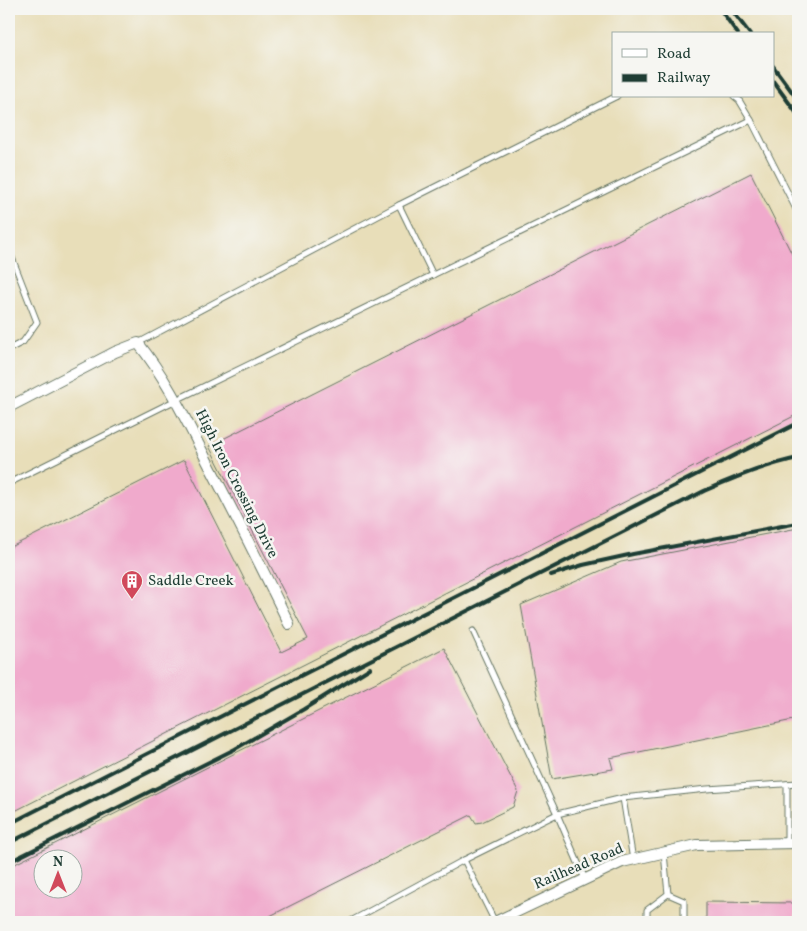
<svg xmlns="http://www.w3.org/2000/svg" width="807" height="931" font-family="Vollkorn,serif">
<rect width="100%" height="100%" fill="#f6f6f2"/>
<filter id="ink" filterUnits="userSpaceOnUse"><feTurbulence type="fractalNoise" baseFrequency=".02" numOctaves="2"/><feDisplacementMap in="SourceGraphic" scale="10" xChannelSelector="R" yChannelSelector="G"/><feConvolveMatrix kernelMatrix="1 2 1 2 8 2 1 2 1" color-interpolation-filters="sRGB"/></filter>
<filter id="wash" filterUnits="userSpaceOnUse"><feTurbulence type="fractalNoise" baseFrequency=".0096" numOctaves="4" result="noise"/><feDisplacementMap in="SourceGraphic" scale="20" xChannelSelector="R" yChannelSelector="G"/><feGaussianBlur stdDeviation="1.12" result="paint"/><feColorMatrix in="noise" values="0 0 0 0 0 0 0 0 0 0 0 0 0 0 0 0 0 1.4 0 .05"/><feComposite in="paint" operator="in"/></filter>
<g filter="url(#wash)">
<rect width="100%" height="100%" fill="#e8deb9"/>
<g id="blocks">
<g fill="#f0aacc" fill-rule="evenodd">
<polygon points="751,173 798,266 798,414 9,814 9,548 184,460 281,652 308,639 209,446"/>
<polygon points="798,528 798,719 610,758 613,769 552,779 521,605 621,562"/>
<path d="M444 648 518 791 513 807 482 822 476 823 471 815 258 922H9V867ZM42 858H72V888H42Z"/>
<polygon points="706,902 796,903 795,922 706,922"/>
</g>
</g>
</g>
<g filter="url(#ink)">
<use href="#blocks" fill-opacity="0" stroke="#657563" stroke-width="1"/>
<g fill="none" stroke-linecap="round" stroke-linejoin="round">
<g stroke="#657563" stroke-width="7">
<g id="lane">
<polyline points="734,96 739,100 751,120"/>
<polyline points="399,205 617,96"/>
<polyline points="9,250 37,322 23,342 9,349"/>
<polyline points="138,343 399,205 433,275"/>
<polyline points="9,483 176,400 751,120 798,213"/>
<polyline points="473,631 557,814 623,798 707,789 798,783"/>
<polyline points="787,784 787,843"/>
<polyline points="623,798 633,860"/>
<polyline points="464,860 495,922"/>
<polyline points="668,894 684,901 684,922"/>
<polyline points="349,922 464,860 557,814 585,879"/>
<polyline points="647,922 647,910 668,894 664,853"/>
</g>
</g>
<g stroke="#657563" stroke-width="12">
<g id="street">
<path d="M9 407 115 352 138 343C167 379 186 420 207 461 235 515 263 569 289 624"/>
<polyline points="495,922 622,862 697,845 798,843"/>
</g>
</g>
<use href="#lane" stroke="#fff" stroke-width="5"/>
<use href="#street" stroke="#fff" stroke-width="10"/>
<g stroke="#1f3d34" stroke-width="4">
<polyline points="720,9 738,34"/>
<polyline points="731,9 750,34"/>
<polyline points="773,66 798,100"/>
<polyline points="773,81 798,115"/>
<polyline points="551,575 583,565 633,554 798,523"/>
<polyline points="9,824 798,423"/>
<path d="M9 843 704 491C735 477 765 465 798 458"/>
<polyline points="9,862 235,749 304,709 370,668"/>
</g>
</g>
</g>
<defs>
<g id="building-pin" transform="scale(1.125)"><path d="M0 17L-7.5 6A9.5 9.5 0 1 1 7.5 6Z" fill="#d1495b" stroke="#f6f6f2"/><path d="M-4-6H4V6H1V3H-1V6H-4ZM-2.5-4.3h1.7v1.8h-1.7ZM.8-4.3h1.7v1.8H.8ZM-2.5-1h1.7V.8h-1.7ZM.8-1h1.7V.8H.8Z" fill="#fff"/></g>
</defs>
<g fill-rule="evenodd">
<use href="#building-pin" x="132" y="581"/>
</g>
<g text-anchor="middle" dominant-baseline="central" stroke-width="5" stroke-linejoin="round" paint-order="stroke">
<g font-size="15" fill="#1f3d34" stroke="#f6f6f2">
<text transform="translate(236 484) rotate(63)">High Iron Crossing Drive</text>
<text transform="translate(579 867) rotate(-23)">Railhead Road</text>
</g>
<g font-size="15" fill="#1f3d34" stroke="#f6f6f2" text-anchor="start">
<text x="148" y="581">Saddle Creek</text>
</g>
</g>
<rect width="807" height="931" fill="none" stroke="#f6f6f2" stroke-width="30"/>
<rect x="612" y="32" width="162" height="65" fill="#f6f6f2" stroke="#a0aca6"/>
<rect x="622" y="49" width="25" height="8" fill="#ffffff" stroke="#a0aca6"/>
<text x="657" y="58" font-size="15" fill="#1f3d34">Road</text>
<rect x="622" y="74" width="25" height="8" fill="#1f3d34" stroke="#a0aca6"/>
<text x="657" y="82" font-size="15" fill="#1f3d34">Railway</text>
<g transform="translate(58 874)"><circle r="24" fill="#f6f6f2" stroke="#a0aca6"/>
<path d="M0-4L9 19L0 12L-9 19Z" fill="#d1495b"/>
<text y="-8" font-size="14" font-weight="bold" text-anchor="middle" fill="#1f3d34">N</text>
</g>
</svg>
